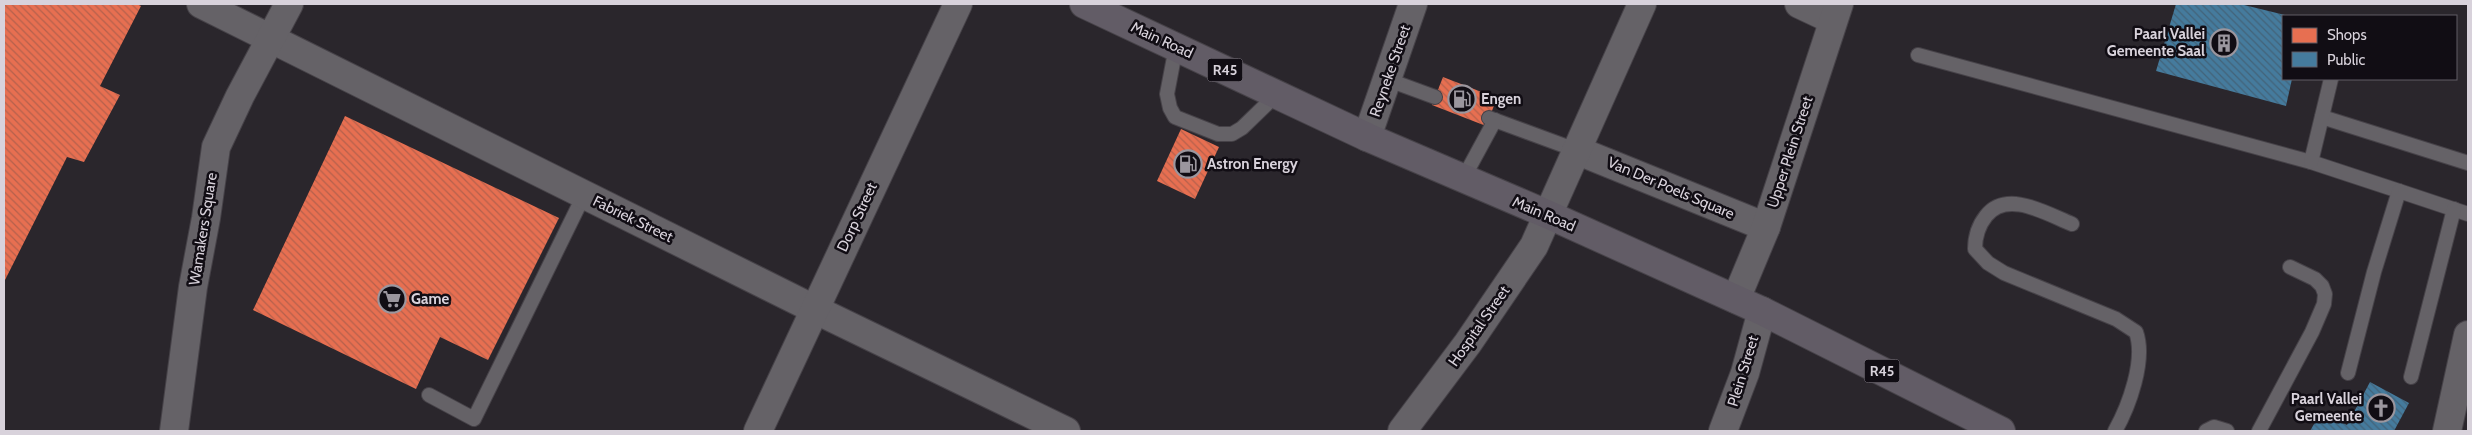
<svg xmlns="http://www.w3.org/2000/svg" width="2472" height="435" font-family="Cabin,sans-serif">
<defs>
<pattern id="shops-back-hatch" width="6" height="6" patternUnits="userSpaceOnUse" patternTransform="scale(1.25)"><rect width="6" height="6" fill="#e76f51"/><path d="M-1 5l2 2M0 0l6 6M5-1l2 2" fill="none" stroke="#b5614c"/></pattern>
<pattern id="public-back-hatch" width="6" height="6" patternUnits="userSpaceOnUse" patternTransform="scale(1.25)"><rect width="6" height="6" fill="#457b9d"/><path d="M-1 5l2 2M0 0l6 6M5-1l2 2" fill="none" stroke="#436379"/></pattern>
</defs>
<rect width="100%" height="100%" fill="#2a262c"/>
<g fill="url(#shops-back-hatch)">
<polygon points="4,4 137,4 141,6 100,86 120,95 84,162 67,157 4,282"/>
<polygon points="1443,77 1497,98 1486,126 1432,105"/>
<polygon points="345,116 559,218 488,360 440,337 416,389 253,310"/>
<polygon points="1181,129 1219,147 1195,199 1157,181"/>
</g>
<g fill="url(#public-back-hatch)">
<polygon points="2176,4 2240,4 2289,16 2283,16 2283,79 2292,79 2286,106 2156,71"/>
<polygon points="2370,382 2409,403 2394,431 2310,431 2321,412 2347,425"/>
</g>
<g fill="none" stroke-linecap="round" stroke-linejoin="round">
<g stroke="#464248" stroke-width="16">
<g id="lane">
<polyline points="1176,47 1167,94 1170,108 1175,117 1218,134 1232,134 1242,128 1276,95"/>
<polyline points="1918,55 2311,162 2399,191"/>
<polyline points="1386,79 1435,97"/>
<polyline points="2322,117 2468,163"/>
<polyline points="1489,118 1576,150"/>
<polyline points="2311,162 2331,79"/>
<polyline points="1463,179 1495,120"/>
<path d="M2072 224C2047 214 2007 189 1986 216 1978 226 1975 237 1975 249L1988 263 2004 273 2116 319 2136 332C2146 360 2129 406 2115 431"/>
<polyline points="2348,373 2374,272 2399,191 2468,214"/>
<polyline points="2411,377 2454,209"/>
<polyline points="429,395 474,419 584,195"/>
<polyline points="2206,431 2214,427 2227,431"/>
<polyline points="2259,431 2312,332 2324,304 2325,294 2322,286 2315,279 2290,267"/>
</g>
</g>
<g stroke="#464248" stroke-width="30">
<g id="street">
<polyline points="201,4 814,309 1066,431"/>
<polyline points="1799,4 1833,20"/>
<polyline points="1367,137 1413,4"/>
<polyline points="1576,150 1766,227"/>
<polyline points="1736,299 1766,227 1839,4"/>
<polyline points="174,431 193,287 206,218 216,147 240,96 289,4"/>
<polyline points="758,431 958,4"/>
<polyline points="1402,431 1468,343 1534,246 1642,4"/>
<polyline points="1723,431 1745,373 1762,311"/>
<polyline points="2447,431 2468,335"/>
</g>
</g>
<g stroke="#464248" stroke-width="30">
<polyline id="primary" points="1084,4 1367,137 1549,215 1762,311 2001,431"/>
</g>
<use href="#lane" stroke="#656267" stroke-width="14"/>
<use href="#street" stroke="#656267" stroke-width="28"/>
<use href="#primary" stroke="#625c66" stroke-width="28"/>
</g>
<defs>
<g id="building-ring" transform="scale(1.4375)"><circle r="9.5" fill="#110d14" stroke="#9b969e" stroke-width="1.5"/><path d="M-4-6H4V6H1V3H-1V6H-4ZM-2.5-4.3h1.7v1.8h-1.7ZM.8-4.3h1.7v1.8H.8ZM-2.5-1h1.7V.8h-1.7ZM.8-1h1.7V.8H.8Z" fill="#9b969e"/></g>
<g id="fuel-ring" transform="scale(1.4375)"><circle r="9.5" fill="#110d14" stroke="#9b969e" stroke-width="1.5"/><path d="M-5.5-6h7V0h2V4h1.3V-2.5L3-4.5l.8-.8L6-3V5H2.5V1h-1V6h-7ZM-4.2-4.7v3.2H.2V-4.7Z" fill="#9b969e"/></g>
<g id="supermarket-ring" transform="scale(1.4375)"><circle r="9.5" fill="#110d14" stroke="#9b969e" stroke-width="1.5"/><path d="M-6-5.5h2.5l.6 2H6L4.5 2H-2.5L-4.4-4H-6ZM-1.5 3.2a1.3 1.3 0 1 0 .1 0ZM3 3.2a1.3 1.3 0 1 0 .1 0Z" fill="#9b969e"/></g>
<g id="church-ring" transform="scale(1.4375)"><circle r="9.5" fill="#110d14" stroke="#9b969e" stroke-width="1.5"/><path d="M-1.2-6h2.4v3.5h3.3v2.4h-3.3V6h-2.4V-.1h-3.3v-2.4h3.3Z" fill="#9b969e"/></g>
</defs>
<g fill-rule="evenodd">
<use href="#building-ring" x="2224" y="43"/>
<use href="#fuel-ring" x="1462" y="99"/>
<use href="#fuel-ring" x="1188" y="164"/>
<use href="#supermarket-ring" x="392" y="299"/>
<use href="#church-ring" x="2381" y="408"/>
</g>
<g text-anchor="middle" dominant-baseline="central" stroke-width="5" stroke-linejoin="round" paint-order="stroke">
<g fill="#110d14" stroke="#9c979f" stroke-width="1">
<rect x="1207.5" y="58.5" width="35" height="23" rx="4"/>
<rect x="1864.5" y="359.5" width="35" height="23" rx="4"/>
</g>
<g font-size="14" font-weight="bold" fill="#d8d2db">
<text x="1225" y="70">R45</text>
<text x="1882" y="371">R45</text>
</g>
<g font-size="15" font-weight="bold" fill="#d8d2db" stroke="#110d14" text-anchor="start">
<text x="2205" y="34" text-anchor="end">Paarl Vallei<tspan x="2205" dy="17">Gemeente Saal</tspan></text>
<text x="1481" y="99">Engen</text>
<text x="1207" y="164">Astron Energy</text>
<text x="411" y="299">Game</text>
<text x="2362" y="399" text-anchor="end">Paarl Vallei<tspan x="2362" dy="17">Gemeente</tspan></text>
</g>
<g font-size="15" fill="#d8d2db" stroke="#110d14">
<text transform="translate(1162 40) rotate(25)">Main Road</text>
<text transform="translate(1390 71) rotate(-71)">Reyneke Street</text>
<text transform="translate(1790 152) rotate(-72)">Upper Plein Street</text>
<text transform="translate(1671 188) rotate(23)">Van Der Poels Square</text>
<text transform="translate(1544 214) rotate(23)">Main Road</text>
<text transform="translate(857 217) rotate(-65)">Dorp Street</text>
<text transform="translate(633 219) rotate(26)">Fabriek Street</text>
<text transform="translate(203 229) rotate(-81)">Wamakers Square</text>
<text transform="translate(1479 326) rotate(-55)">Hospital Street</text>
<text transform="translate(1743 371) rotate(-73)">Plein Street</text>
</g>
</g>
<rect width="2472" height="435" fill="none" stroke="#d8d2db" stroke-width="10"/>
<rect x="2282" y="15" width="175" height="65" fill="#110d14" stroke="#615c64"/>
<rect x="2292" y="28" width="25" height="15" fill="#e76f51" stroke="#615c64"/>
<text x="2327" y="40" font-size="15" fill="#d8d2db">Shops</text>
<rect x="2292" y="52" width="25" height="15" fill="#457b9d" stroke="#615c64"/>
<text x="2327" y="65" font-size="15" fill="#d8d2db">Public</text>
</svg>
